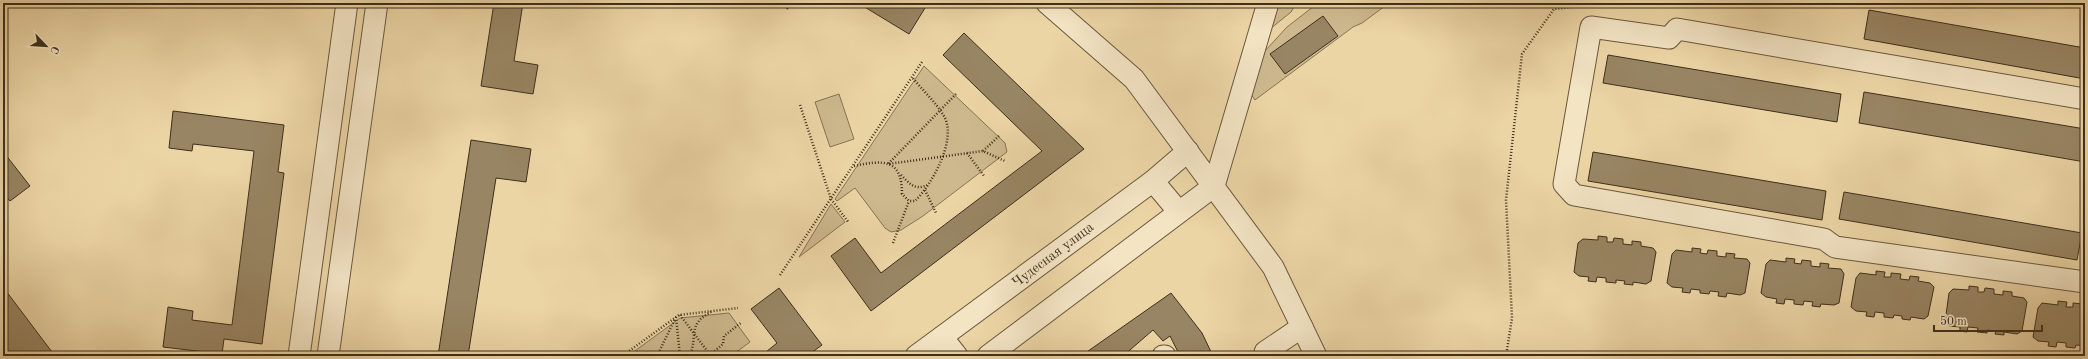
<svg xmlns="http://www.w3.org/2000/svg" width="2088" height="359" font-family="'Old Standard TT',serif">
<rect width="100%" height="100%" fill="#ecd5a5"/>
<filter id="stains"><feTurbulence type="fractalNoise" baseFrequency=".005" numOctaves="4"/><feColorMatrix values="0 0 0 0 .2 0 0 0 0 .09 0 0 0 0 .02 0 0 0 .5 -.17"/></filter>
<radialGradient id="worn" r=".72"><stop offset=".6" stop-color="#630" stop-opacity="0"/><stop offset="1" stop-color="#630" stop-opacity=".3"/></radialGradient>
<g fill="#ceb98e" stroke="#867455">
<polygon points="1278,3 1296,3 1291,12 1270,29"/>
<polygon points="1318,3 1389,3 1362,23 1353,27 1255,100 1248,90 1264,52 1287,27"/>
<polygon points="924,66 1005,143 1007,152 923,216 901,230 891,232 885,228 855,188 837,201 835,199"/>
<polygon points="839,94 854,139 830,147 815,102"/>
<polygon points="831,204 845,222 799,257"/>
<polygon points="729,313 750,342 731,356 628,356 680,318"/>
</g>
<g fill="#988563" stroke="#3e2f1c">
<polygon points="494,3 523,3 514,61 538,65 533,94 481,86"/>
<polygon points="858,3 917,3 925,8 909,34"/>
<polygon points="1869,10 2085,48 2085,79 1864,39"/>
<polygon points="1323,16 1338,36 1285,74 1270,54"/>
<polygon points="964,33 1084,149 871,311 831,256 855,238 881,273 1042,151 943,55"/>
<polygon points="1608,55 1841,94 1837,122 1603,83"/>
<polygon points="1864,92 2085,129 2085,162 1859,123"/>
<polygon points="173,111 284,125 278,172 284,173 262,344 224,339 222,354 163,347 168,307 193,311 192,320 232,325 254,151 193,144 192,151 169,148"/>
<polygon points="471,140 531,149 526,182 496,178 468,356 438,356"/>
<polygon points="1593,152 1826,191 1822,220 1588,181"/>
<polygon points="5,154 30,186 10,201 5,195 3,197 3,155"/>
<polygon points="1844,192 2082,233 2077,260 1839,219"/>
<polygon points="1598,236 1607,237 1607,242 1613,242 1614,238 1623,239 1623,244 1632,245 1632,241 1641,242 1641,246 1653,248 1656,252 1651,281 1646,284 1633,282 1633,285 1624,284 1625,281 1616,280 1616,283 1606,282 1606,278 1597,277 1596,282 1588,281 1589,277 1579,276 1574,272 1578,243 1583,239 1598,240"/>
<polygon points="1692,248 1701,249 1700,253 1707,254 1708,250 1717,251 1717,256 1726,257 1726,253 1735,254 1734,258 1747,259 1750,263 1745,293 1740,295 1727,293 1726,297 1718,296 1719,292 1710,291 1709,294 1700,293 1700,290 1691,289 1690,293 1682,292 1683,288 1672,287 1667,283 1672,254 1676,250 1692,252"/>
<polygon points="1786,258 1795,259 1794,263 1801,264 1802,260 1811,261 1811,266 1820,267 1820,263 1829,264 1828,268 1841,269 1844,274 1839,303 1834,305 1821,304 1820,307 1812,306 1813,302 1804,301 1803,305 1794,304 1794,300 1785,299 1784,304 1776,303 1777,299 1766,297 1761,293 1766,264 1770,260 1786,262"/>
<polygon points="1876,271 1885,272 1884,277 1891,277 1891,273 1901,274 1900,279 1909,280 1910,276 1919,277 1918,281 1930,283 1934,287 1928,316 1924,319 1911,317 1910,320 1902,319 1902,316 1894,315 1893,318 1884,317 1884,313 1875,312 1874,317 1866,316 1867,312 1856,311 1851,307 1856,278 1860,273 1876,275"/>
<polygon points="1969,286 1978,287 1978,292 1984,292 1985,288 1994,289 1994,294 2003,295 2003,291 2012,292 2012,296 2024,298 2027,302 2022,331 2017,334 2004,332 2004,335 1995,334 1996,331 1987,330 1987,333 1977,332 1978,328 1968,327 1967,332 1960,331 1960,327 1949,326 1945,322 1949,293 1953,289 1969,290"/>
<polygon points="3,287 55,356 8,356 3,349"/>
<polygon points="779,288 822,345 807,356 761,356 777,343 751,309"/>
<polygon points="1171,293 1202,333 1213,356 1180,356 1170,336 1163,341 1153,330 1123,356 1081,356"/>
<polygon points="2058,301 2067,302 2066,307 2073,307 2073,303 2083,304 2082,309 2085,309 2085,349 2085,346 2076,345 2075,348 2066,347 2066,343 2057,342 2056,347 2048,346 2049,342 2038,341 2033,337 2038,308 2042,303 2058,305"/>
</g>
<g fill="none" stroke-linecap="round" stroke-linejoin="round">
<g stroke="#6a583e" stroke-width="23">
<g id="minor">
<polyline points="1047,3 1134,79 1273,267 1316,356"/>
<polyline points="2085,99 1677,29 1669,38 1591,27 1564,184 1574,195 1824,239 1835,247 2085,282"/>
<polyline points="1153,181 1179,212"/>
<polyline points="942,337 957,356"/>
<polyline points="1265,352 1302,327"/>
<polyline points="299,356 347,3"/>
<polyline points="328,356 377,3"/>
<polyline points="916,356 1153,181 1188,151"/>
<polyline points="988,356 1214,186 1268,3"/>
<polyline points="1163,356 1165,356"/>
</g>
</g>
<g stroke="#3e2f1c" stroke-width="2.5" stroke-dasharray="1 2" stroke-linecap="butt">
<polyline points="787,9 791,3"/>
<polyline points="956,94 888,164 983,151 1005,161"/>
<polyline points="800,105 831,199 849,223"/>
<polyline points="983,151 999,136"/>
<polyline points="967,153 984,176"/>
<path d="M854 166C883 160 902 158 902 194L909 201H915C932 184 956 142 945 118 937 103 922 90 912 77"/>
<path d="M901 175C909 183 915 191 927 185"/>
<polyline points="925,190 936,213"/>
<polyline points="893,243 909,201"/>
<polyline points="780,275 922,62"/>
<polyline points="680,315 711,356"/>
<polyline points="676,317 680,356"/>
<polyline points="710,355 723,344 724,336 742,322"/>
<polyline points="622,356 679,315 738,308"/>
<polyline points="657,356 675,319"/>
<path d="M689 356C696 346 691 330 699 321 702 317 708 314 712 311"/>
<polyline points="1506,356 1512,318 1506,200 1522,54 1554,9 1592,5 1625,3 1659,6 1685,3"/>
</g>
<use href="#minor" stroke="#f3e4c4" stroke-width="21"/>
</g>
<g text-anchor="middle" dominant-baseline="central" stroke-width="3" stroke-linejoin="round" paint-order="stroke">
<g font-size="14" fill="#3e2f1c" stroke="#f3e4c4">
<text transform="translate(1053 255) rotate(-37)">Чудесная улица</text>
</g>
</g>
<rect width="2088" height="359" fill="none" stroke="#ecd5a5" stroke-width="16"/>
<rect x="4" y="4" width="2080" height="351" fill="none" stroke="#3e2f1c" stroke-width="2"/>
<rect x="8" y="8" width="2072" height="343" fill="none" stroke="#3e2f1c"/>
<g transform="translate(46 46) rotate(115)" stroke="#f3e4c4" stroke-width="3" paint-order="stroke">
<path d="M0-3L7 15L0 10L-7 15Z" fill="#3e2f1c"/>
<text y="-6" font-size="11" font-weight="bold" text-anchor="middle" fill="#3e2f1c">С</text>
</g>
<path d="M1934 325v6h108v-6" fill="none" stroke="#3e2f1c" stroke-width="2"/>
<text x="1940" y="325" font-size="12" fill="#3e2f1c" stroke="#f3e4c4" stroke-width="3" paint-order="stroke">50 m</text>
<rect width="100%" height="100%" filter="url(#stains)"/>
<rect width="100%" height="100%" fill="url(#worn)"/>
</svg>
